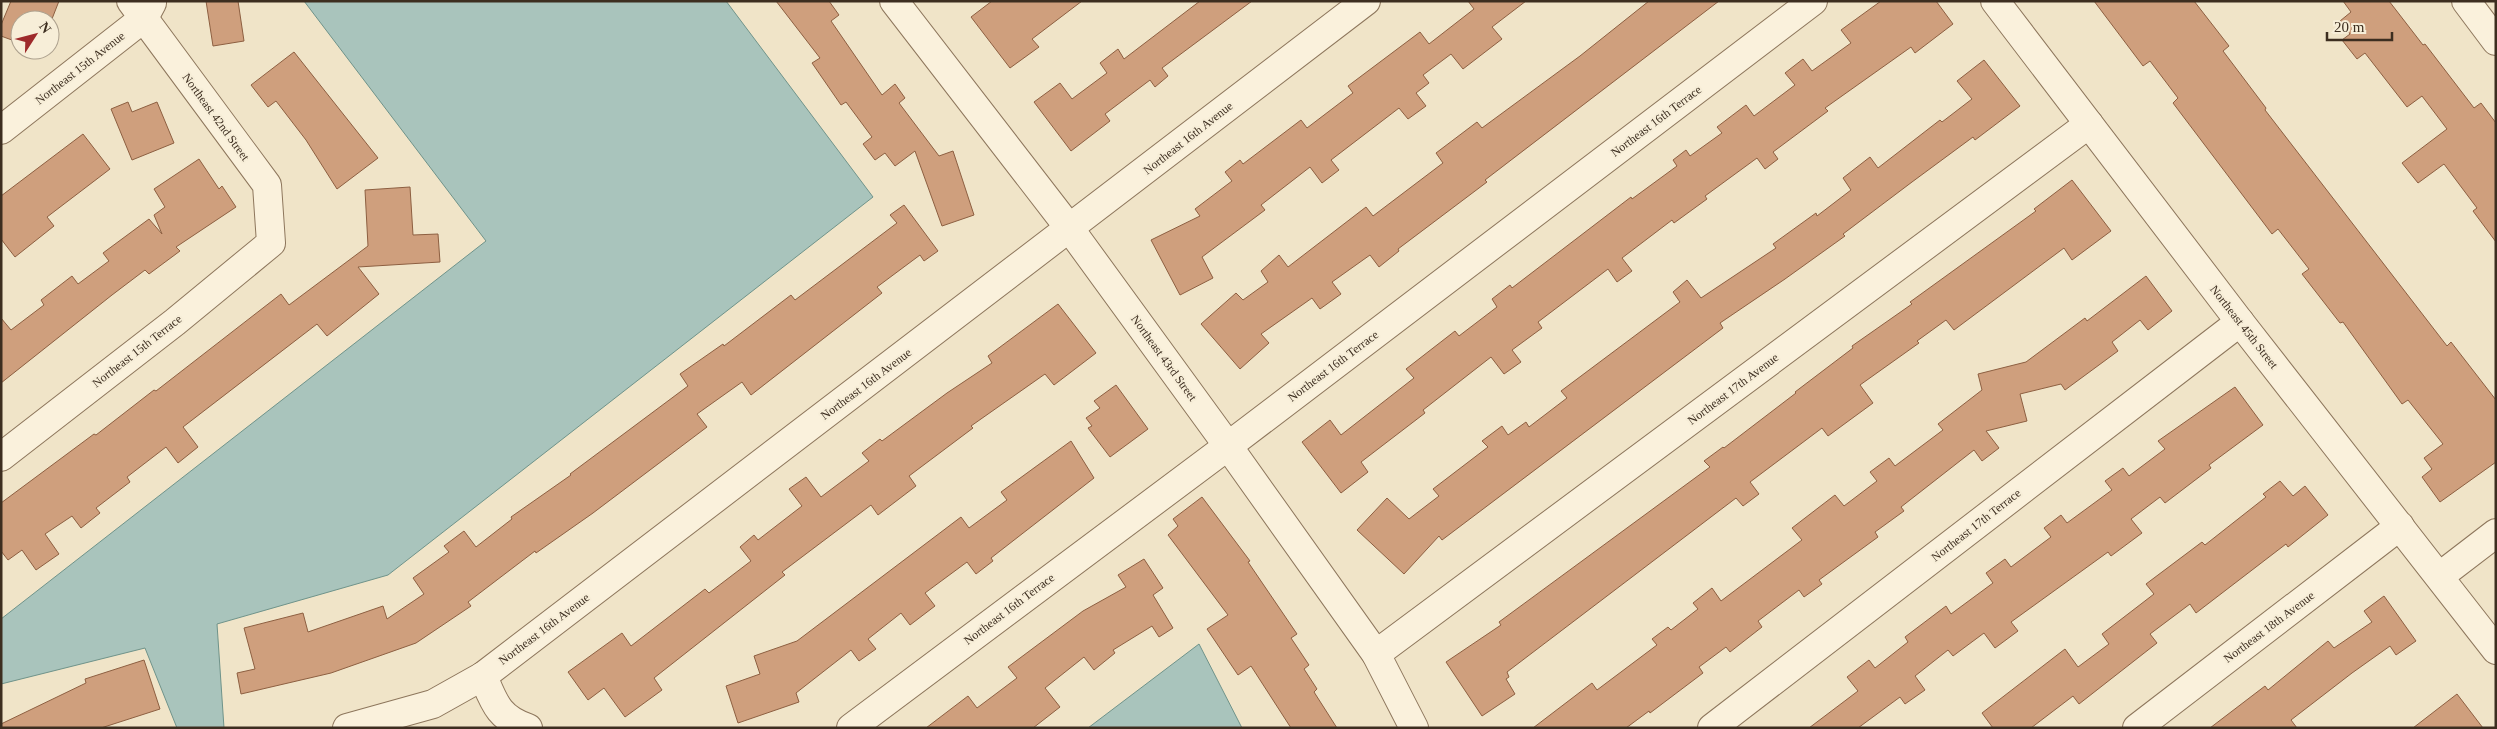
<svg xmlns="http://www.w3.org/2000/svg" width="2497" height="729" font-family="'Times New Roman',serif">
<rect width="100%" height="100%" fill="#f0e4c8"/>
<g fill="#a9c4bc" stroke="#6f938a">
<polygon points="304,1 726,1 873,197 388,575 217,624 224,728 177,728 145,648 1,684 1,619 486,241"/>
<polygon points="1199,644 1242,728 1088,728"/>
</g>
<g fill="#cf9f7d" stroke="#8d5f41">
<polygon points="11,1 59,1 50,24 50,20 20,20 20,43 1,36 1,25"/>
<polygon points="206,1 238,1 244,41 213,46"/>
<polygon points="776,1 829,1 839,15 831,21 882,95 895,84 905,98 899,103 939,156 953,151 974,215 942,226 915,151 895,166 885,153 875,160 863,144 872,137 846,102 841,105 812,63 820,58"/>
<polygon points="992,1 1082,1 1032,39 1039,47 1010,68 971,17"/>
<polygon points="1200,1 1252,1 1162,68 1168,76 1155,87 1150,80 1105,114 1110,121 1071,151 1034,102 1060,83 1072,99 1107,73 1100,63 1118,49 1124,59"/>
<polygon points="1468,1 1526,1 1492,27 1502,39 1463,69 1451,54 1423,75 1429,83 1416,93 1426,106 1408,119 1399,108 1331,160 1339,170 1322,183 1310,167 1261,205 1265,210 1202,257 1213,278 1180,295 1151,240 1200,216 1195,209 1232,181 1225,172 1240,160 1243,164 1301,120 1307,128 1353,93 1348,86 1420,32 1429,44 1474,9"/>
<polygon points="1649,1 1719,1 1485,180 1487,182 1398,249 1399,251 1379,267 1370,255 1332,282 1341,294 1320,309 1312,298 1261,334 1269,343 1240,369 1201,324 1236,293 1243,300 1268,282 1261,271 1279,255 1288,267 1366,207 1373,216 1443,163 1436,153 1477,122 1482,128 1580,56"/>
<polygon points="1881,1 1936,1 1953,24 1915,53 1911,47 1825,108 1828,111 1773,152 1778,159 1765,169 1757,158 1705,196 1707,199 1674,223 1672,220 1622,258 1632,271 1617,282 1608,269 1538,322 1542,328 1512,350 1521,362 1504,374 1491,357 1423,410 1425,413 1361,462 1368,472 1341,493 1302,442 1330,420 1341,435 1414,378 1406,369 1455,331 1459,336 1497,307 1492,299 1510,285 1512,288 1631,197 1632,199 1677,166 1673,160 1686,150 1690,156 1722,133 1717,127 1746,105 1754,116 1795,85 1785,73 1803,59 1812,71 1851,43 1841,30"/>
<polygon points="2094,1 2194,1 2229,46 2223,51 2266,108 2265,110 2447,346 2451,342 2496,400 2496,462 2440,502 2422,477 2432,469 2424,458 2443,444 2408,400 2402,404 2343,322 2340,323 2302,274 2309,269 2278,229 2272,234 2173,103 2178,98 2150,61 2143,66"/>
<polygon points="2343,1 2389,1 2423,45 2425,44 2474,108 2481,103 2496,123 2496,242 2473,211 2477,208 2444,164 2418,183 2402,163 2447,129 2422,96 2407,107 2365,53 2357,59 2342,40 2350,34 2340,21 2351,12"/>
<polygon points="294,52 378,158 337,189 306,140 276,101 268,107 251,85"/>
<polygon points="1984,60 2020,106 1975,140 1973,137 1912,182 1843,234 1845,236 1785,279 1720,323 1723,328 1442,540 1439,536 1404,574 1357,530 1387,498 1409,519 1439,496 1433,489 1488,447 1482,441 1502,426 1508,435 1526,422 1529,427 1567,398 1561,391 1680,302 1673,292 1687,280 1701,298 1776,248 1773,244 1816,213 1817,216 1851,190 1843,178 1870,157 1878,168 1940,120 1942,122 1972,99 1957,81"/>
<polygon points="128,102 132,112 157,102 174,143 132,160 111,109"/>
<polygon points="83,134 110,169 47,217 54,226 15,257 1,239 1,196"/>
<polygon points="199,159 219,189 222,186 236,207 176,247 180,251 149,274 145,270 112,295 1,383 1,318 11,330 44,305 41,300 72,276 78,284 109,261 103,253 149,219 162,234 154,215 165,207 154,189"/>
<polygon points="2072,180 2111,231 2072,260 2064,248 1954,330 1946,320 1917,341 1919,343 1860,385 1873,403 1828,436 1822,428 1750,482 1759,494 1743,506 1736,498 1507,672 1509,677 1506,679 1515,694 1482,716 1446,662 1501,625 1499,622 1710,467 1704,461 1723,447 1724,448 1796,393 1795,392 1853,348 1852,346 1912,304 1910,302 2036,211 2034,209"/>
<polygon points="410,187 413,235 438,234 440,262 358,267 379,294 327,336 317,324 183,427 198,447 178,463 166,447 127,477 130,482 96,508 100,513 81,528 72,516 45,534 59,554 36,570 22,550 8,560 1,551 1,503 94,434 96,435 154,390 156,391 281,294 289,305 368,246 365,190"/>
<polygon points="904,205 938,251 924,261 920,255 877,287 882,293 751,395 742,382 697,414 707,427 593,513 536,553 535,551 468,602 471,606 416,643 331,673 241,694 237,673 255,669 244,628 303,613 308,632 383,606 387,619 424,594 413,578 449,552 444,546 464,531 476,547 512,519 511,517 571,475 570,474 688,386 680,374 723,344 724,346 791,295 795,300 897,223 890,215"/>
<polygon points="2146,276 2172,311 2148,330 2140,320 2112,342 2118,351 2065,390 2061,384 2020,394 2027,421 1986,431 1999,448 1982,461 1974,450 1901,507 1904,511 1875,532 1878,537 1819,580 1822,584 1804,597 1799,590 1758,621 1762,627 1730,652 1726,647 1699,667 1703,673 1650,713 1649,711 1626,728 1533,728 1592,683 1597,690 1657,645 1652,639 1668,627 1671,630 1698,609 1693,603 1712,588 1721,601 1802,540 1792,528 1835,495 1844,506 1877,481 1870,472 1889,458 1895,466 1943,430 1938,424 1982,390 1978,374 2026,362 2085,318 2087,321"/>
<polygon points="1058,304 1096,353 1054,385 1045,374 971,426 973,428 909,476 916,486 878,515 871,505 782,572 785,575 654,678 662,690 625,717 604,688 588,700 568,672 622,633 631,646 705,589 709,593 751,561 740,547 754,535 758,540 802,506 789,489 806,477 821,497 869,461 862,453 880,439 882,441 947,393 992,363 988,356"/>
<polygon points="1116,385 1148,429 1110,457 1088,428 1092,426 1086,418 1100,408 1094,401"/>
<polygon points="2235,387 2263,425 2209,465 2211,468 2165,503 2160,497 2131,519 2142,533 2111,556 2108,552 2011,622 2018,631 1995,648 1984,633 1953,656 1948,650 1915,676 1925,690 1905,704 1900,697 1858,728 1809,728 1858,691 1847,677 1869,660 1875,668 1908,642 1905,637 1946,606 1951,614 1993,583 1986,573 2005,559 2011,567 2051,537 2044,528 2061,515 2067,523 2112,490 2105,481 2123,468 2129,476 2165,449 2158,441"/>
<polygon points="1071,441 1094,478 991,558 993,561 976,574 967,562 925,593 935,606 910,625 901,613 868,639 876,649 859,661 851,650 796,693 799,702 738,723 726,686 760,674 754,656 797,641 961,517 969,528 1007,500 1001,492"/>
<polygon points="2280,481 2293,496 2305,486 2328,515 2288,547 2286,544 2196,613 2190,604 2150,634 2157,643 2079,704 2073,696 2031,728 1993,728 1982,713 2065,649 2078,667 2109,644 2102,634 2154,594 2146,584 2202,542 2205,545 2266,497 2263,494"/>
<polygon points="1202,497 1250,561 1248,562 1297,634 1291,638 1309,665 1304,669 1317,689 1314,692 1337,728 1291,728 1251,666 1238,675 1207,629 1228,615 1168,535 1178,526 1173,519"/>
<polygon points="1144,559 1163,588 1153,595 1173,628 1159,637 1152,626 1113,650 1115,653 1094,670 1084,657 1045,688 1060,707 1033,728 926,728 968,696 977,708 1017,678 1008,667 1083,611 1126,587 1118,575"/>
<polygon points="2384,596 2416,641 2396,655 2390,646 2352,673 2291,720 2297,728 2210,728 2265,686 2268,690 2328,641 2334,648 2372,622 2364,611"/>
<polygon points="144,660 160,709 101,728 1,728 1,724 86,683 85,679"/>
<polygon points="2457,694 2483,728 2413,728"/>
</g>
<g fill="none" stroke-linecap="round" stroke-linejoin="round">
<g stroke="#8d765c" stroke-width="30">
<g id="minor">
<polyline points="894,1 1070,229 1228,446 1376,654 1414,728"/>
<polyline points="1995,1 2240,322 2496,650"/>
<polyline points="2466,1 2496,41"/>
<polyline points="1,130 144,18 152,3"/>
<polyline points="1,457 175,322 271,243 267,185 131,1"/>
<polyline points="2440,576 2496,533"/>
<polyline points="1376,654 2089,124"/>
<path d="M483 676C494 702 498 718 528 728"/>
<polyline points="347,728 433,704 483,676 1366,1"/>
<polyline points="851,728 1228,446 1813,1"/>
<polyline points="1712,728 2240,322"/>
<polyline points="2137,728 2400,526"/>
</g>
</g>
<use href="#minor" stroke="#faf1dc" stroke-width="28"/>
</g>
<g text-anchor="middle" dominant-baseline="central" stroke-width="4" stroke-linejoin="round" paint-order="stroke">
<g font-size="12" fill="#3d2e20" stroke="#f7eed8">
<text transform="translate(80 68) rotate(-38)">Northeast 15th Avenue</text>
<text transform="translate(216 117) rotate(54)">Northeast 42nd Street</text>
<text transform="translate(1656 121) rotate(-37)">Northeast 16th Terrace</text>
<text transform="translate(1188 138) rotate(-38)">Northeast 16th Avenue</text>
<text transform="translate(2244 327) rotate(52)">Northeast 45th Street</text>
<text transform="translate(137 351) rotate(-38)">Northeast 15th Terrace</text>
<text transform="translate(1164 358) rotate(54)">Northeast 43rd Street</text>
<text transform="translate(1333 366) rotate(-37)">Northeast 16th Terrace</text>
<text transform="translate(866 384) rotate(-37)">Northeast 16th Avenue</text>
<text transform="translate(1733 389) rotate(-37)">Northeast 17th Avenue</text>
<text transform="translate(1976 525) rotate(-38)">Northeast 17th Terrace</text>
<text transform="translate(1009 609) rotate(-37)">Northeast 16th Terrace</text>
<text transform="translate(2269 627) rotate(-37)">Northeast 18th Avenue</text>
<text transform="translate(544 629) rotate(-37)">Northeast 16th Avenue</text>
</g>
</g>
<rect width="2497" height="729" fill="none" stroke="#3d2e20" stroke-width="5"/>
<g transform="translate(35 35) rotate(54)"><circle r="24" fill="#f7eed8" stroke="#ada18e"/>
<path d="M0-4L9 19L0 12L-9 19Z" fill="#9e2a2b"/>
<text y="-8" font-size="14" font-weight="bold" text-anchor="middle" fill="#3d2e20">N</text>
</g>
<path d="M2327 32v8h65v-8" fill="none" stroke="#3d2e20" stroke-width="2.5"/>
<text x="2334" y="32" font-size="15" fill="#3d2e20" stroke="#f7eed8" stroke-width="4" paint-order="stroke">20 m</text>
</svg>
